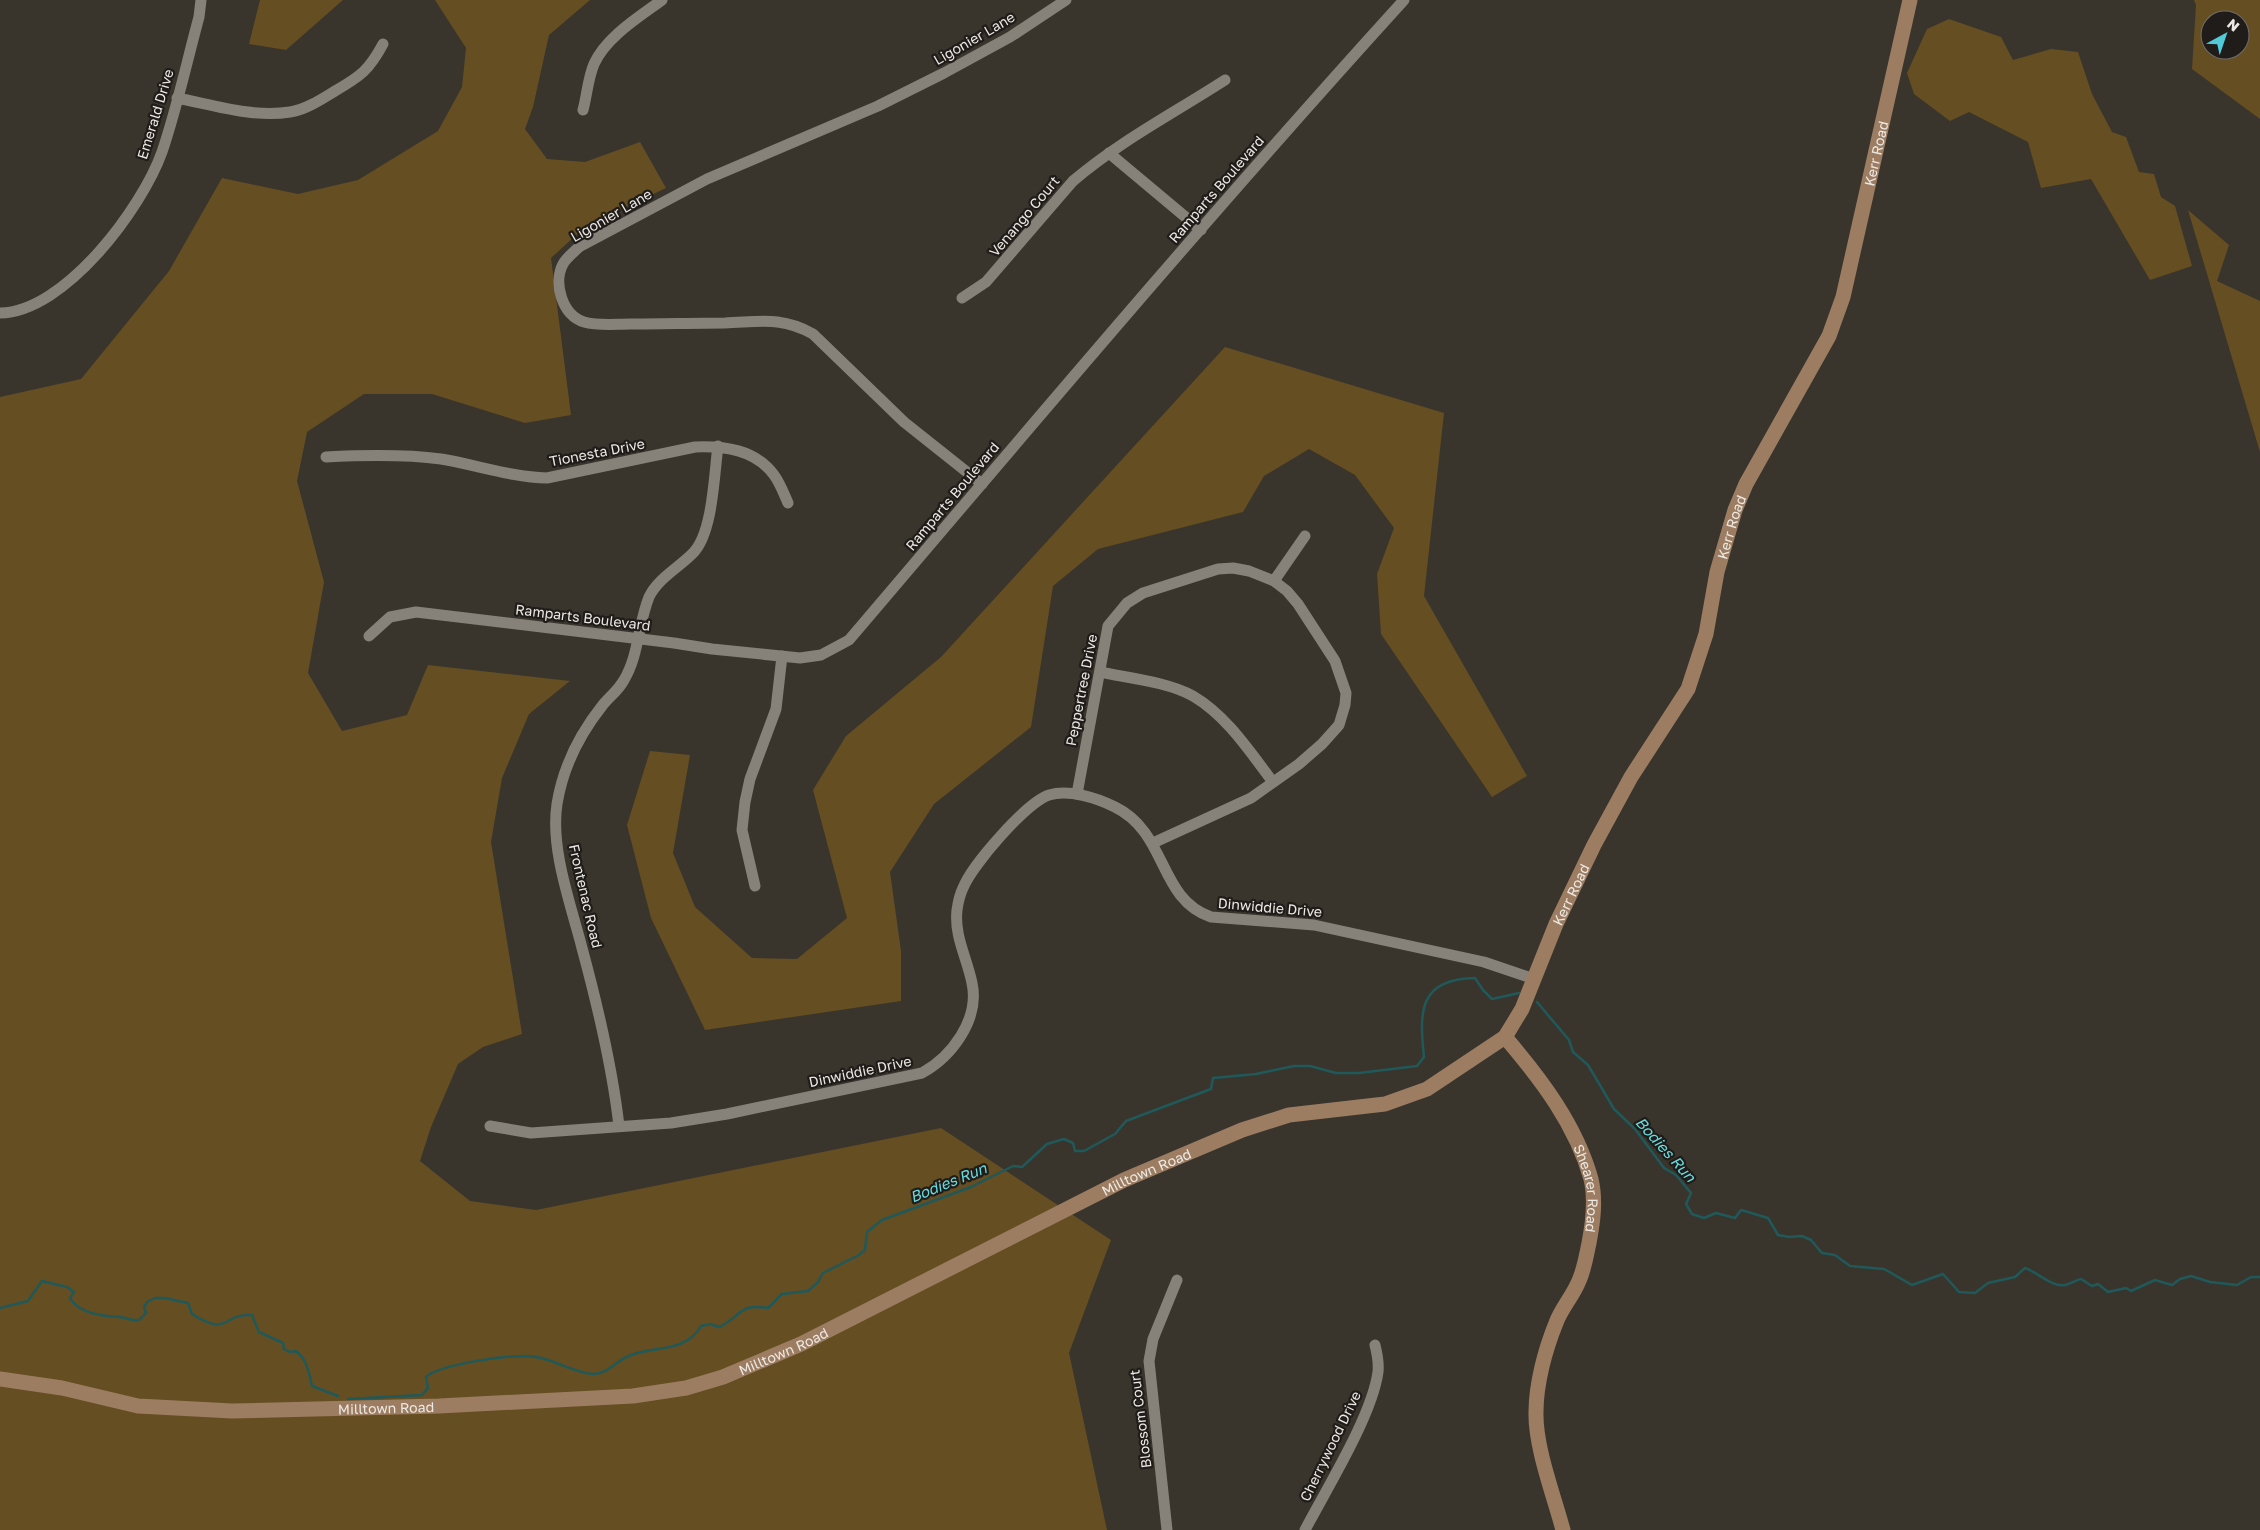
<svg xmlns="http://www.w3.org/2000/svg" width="2260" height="1530" font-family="'Golos Text',sans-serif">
<rect width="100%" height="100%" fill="#39352d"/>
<g fill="#654e21" fill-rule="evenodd">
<polygon points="260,0 343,0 286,50 249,44"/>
<polygon points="435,0 590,0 549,35 533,107 525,129 547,159 585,162 640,142 666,188 586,226 551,258 571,415 525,423 432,394 364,394 307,432 297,481 324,582 308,673 342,731 407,715 428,665 570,681 529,714 502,778 491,842 522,1034 483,1047 458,1064 431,1127 420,1161 470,1201 536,1210 941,1128 1111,1240 1069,1353 1107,1530 0,1530 0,397 81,379 169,271 222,178 298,194 358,180 438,131 462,87 466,48"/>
<path d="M2194 0H2260V119L2192 69 2196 5ZM2210 20H2240V50H2210Z"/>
<polygon points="1949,19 2001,37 2013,60 2051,49 2078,52 2092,94 2112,132 2126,137 2139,172 2154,174 2161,197 2175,206 2192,266 2150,280 2091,179 2041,188 2028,142 1969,112 1950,121 1914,94 1907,73 1927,29"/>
<polygon points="2188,210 2229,245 2217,281 2260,301 2260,452"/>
<polygon points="1225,347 1444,413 1424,596 1527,776 1492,797 1381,634 1377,574 1394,528 1355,475 1309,449 1264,476 1243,512 1098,549 1053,586 1031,727 934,804 890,872 901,951 901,1001 705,1030 651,918 627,825 650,751 690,755 673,853 695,907 752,958 797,959 847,918 813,790 846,736 941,657"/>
</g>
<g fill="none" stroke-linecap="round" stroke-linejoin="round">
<g stroke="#1f595a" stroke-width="2.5">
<path d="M1537 1002 1569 1040 1573 1052 1588 1065 1614 1109 1635 1129 1664 1168 1676 1175 1691 1193 1686 1204 1692 1214 1704 1218 1716 1213 1735 1218 1741 1210 1768 1218 1778 1235 1789 1237 1802 1236 1811 1240 1822 1253 1835 1255 1850 1266 1884 1269 1912 1285 1943 1274 1959 1292 1975 1293 1988 1283 2015 1277 2025 1268C2037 1272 2053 1288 2065 1285 2071 1284 2076 1280 2081 1279L2092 1286 2098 1284 2108 1292 2126 1288 2131 1291 2155 1280 2172 1285 2180 1279 2191 1276 2210 1282 2237 1285 2251 1277H2260"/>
<path d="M0 1308 28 1301 42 1281 67 1287 74 1292 70 1298C79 1314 103 1316 120 1317 127 1318 131 1321 139 1320L146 1313 144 1307 147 1302 155 1298H165L188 1303 192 1314C230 1338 222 1313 252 1315L259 1332 283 1343 284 1349 290 1352 296 1351C307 1360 309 1372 312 1386L338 1396"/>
<path d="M348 1399 422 1395 428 1388 426 1377C440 1364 516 1353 536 1357 556 1360 574 1373 594 1374 608 1374 618 1359 631 1355 655 1346 687 1352 701 1326L710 1324 719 1327C742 1317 737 1303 768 1308L782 1294 808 1291 818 1282 823 1273 859 1255 865 1250 867 1232 882 1220 971 1187 1013 1166 1022 1167 1047 1144 1064 1139 1073 1143 1075 1151H1084L1115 1134 1126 1121 1211 1089 1213 1078 1256 1074 1294 1066H1310L1336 1073H1359L1417 1066 1424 1057C1419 1011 1419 979 1475 978L1483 990 1492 999 1519 993"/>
</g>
<g stroke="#878279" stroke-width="11">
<path d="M177 98C213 105 253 118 290 112 305 110 322 99 335 91 361 76 369 70 383 44"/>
<path d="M583 110C587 95 588 78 594 64 606 37 639 17 662 0"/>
<polyline points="1109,153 1201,230"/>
<path d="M962 298 986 282 1073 181C1120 141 1174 113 1225 80"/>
<path d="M0 313C65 312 142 208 162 152 177 108 187 61 199 17L201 0"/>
<path d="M326 457C365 455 403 454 441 459 477 465 511 477 547 478L695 447C724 446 755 449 774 475 780 483 784 494 788 503"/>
<path d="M982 484 904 422 813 334C781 316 759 322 725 323 693 323 661 324 630 324 615 324 598 326 584 322 562 315 553 283 563 264 566 258 574 252 579 247L707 179 878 106 944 73 1010 37 1066 0"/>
<polyline points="1274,581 1305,536"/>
<path d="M369 636 390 617 416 612 674 643 712 649 800 658 821 655 849 640C1032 425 1214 209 1404 0"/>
<path d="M1100 672C1128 678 1168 682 1193 696 1227 716 1250 752 1273 782"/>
<polyline points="1077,794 1108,626 1127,603 1143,593 1218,569 1233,568 1249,571 1274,581 1287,591 1298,604 1335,661 1346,693 1345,705 1339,725 1322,744 1299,764 1251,798 1153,843"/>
<polyline points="755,886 742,830 745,802 750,779 776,709 782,656"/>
<path d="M490 1126 531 1133 671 1123 727 1114 922 1073C951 1057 980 1020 972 983 967 958 954 936 957 910 958 903 960 894 963 888 972 865 1026 803 1049 795 1069 789 1097 798 1115 807 1168 833 1158 899 1211 917L1314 925 1484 962 1534 979"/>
<path d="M619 1126C612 1065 598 1007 582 948 571 905 550 849 557 804 563 767 579 735 602 706 609 697 618 691 624 680 639 655 638 624 649 597 658 578 680 567 694 552 713 531 714 475 718 446"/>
<polyline points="1167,1530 1149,1361 1153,1339 1177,1280"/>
<path d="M1305 1530C1327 1488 1372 1416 1378 1372 1379 1363 1377 1353 1375 1345"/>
</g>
<g stroke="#9d7d62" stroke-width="15">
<path id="s1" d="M1505 1037C1541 1079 1576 1125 1591 1179 1596 1200 1593 1222 1589 1243 1586 1257 1584 1271 1578 1283 1572 1297 1561 1309 1556 1323 1545 1350 1536 1384 1536 1412 1535 1447 1554 1496 1563 1530"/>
<path id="s2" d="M0 1379 62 1388 138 1406 232 1411 439 1406 633 1396 686 1388 723 1377 801 1344 1124 1180 1242 1130 1289 1115 1385 1104 1427 1089 1505 1037 1522 1009 1556 924 1594 845 1631 777 1688 689 1706 634 1717 572 1735 510 1746 484 1829 336 1843 297 1910 0"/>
</g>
</g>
<g text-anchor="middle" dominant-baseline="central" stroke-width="4.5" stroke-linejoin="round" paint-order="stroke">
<g font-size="14" fill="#ece9e4" stroke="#1f1c19">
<text transform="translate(974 38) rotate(-30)">Ligonier Lane</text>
<text transform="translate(155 114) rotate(-73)">Emerald Drive</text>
<text stroke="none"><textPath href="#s2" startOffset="2554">Kerr Road</textPath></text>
<text transform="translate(1216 189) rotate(-49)">Ramparts Boulevard</text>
<text transform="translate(611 215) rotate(-30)">Ligonier Lane</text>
<text transform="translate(1024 216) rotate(-50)">Venango Court</text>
<text transform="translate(597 452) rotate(-11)">Tionesta Drive</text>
<text transform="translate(952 496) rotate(-50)">Ramparts Boulevard</text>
<text stroke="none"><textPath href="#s2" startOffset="2150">Kerr Road</textPath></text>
<text transform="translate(583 617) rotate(7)">Ramparts Boulevard</text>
<text transform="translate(1081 690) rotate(-79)">Peppertree Drive</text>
<text stroke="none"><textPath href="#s2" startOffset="1745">Kerr Road</textPath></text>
<text transform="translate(586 896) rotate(77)">Frontenac Road</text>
<text transform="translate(1270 907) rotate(5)">Dinwiddie Drive</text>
<text transform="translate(860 1071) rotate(-12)">Dinwiddie Drive</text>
<text stroke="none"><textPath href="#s2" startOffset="1199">Milltown Road</textPath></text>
<text stroke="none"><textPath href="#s1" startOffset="176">Shearer Road</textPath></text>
<text stroke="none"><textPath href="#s2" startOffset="794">Milltown Road</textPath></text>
<text stroke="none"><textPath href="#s2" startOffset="389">Milltown Road</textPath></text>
<text transform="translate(1140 1419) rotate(-97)">Blossom Court</text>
<text transform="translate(1330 1446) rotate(-64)">Cherrywood Drive</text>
</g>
<g font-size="15" font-style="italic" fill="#69dcdf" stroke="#1f1c19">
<text transform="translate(1666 1149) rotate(48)">Bodies Run</text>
<text transform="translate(948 1182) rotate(-22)">Bodies Run</text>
</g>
</g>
<g transform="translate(2225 35) rotate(40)"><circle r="24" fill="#1f1c19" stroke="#716e6a"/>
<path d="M0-4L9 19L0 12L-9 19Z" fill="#52cbd9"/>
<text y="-8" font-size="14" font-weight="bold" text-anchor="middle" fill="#ece9e4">N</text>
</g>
</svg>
